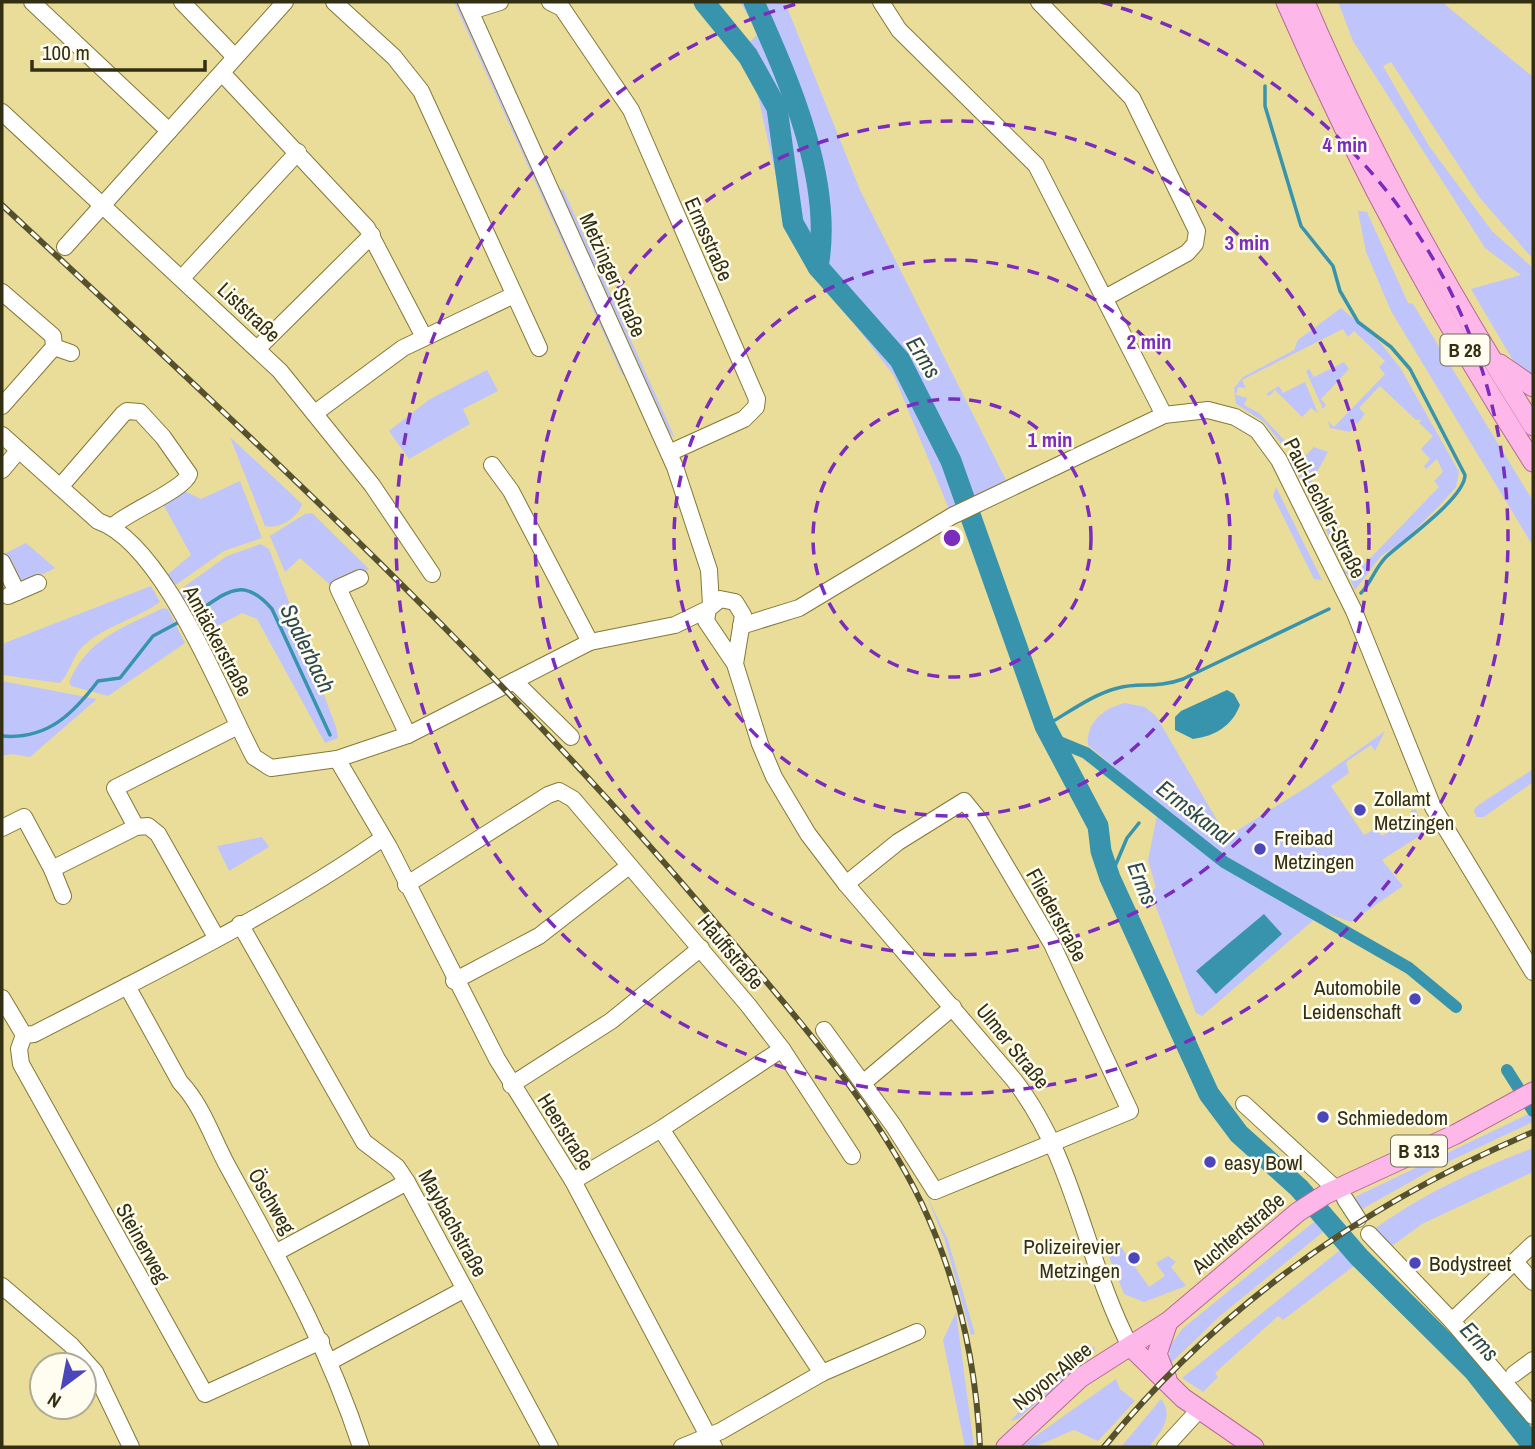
<svg xmlns="http://www.w3.org/2000/svg" width="1535" height="1449" font-family="'Archivo Narrow',sans-serif">
<rect width="100%" height="100%" fill="#e9dd99"/>
<g fill="#bfc5fb">
<polygon points="454,2 458,2 627,378 622,374"/>
<polygon points="740,2 785,2 860,190 1007,482 949,509 894,376 790,239 755,83 739,52 759,33"/>
<polygon points="1338,2 1442,2 1533,77 1533,259 1480,198 1391,62 1383,66 1429,146 1492,231 1533,268 1533,380 1518,369 1471,289 1521,275 1485,248 1353,41"/>
<polygon points="563,189 675,438 669,432 560,190"/>
<polygon points="1358,211 1367,212 1408,303 1413,304 1533,501 1533,546 1391,311 1366,252"/>
<polygon points="1341,308 1380,342 1401,369 1459,472 1456,487 1440,505 1404,541 1381,556 1355,590 1348,575 1341,572 1344,569 1352,577 1439,487 1434,481 1443,472 1437,459 1426,469 1424,466 1430,459 1421,449 1433,436 1419,423 1421,420 1416,420 1380,386 1359,408 1365,414 1357,424 1353,421 1350,424 1353,428 1350,432 1330,428 1328,421 1334,427 1385,374 1379,367 1385,361 1354,331 1348,337 1343,329 1242,380 1246,388 1238,387 1236,395 1247,398 1244,405 1259,413 1285,441 1292,437 1285,448 1264,422 1236,404 1234,388 1243,377 1294,350 1298,340"/>
<polygon points="1344,362 1349,369 1321,399 1326,405 1323,409 1306,371 1309,369 1314,377"/>
<polygon points="487,370 498,391 463,409 470,424 409,459 389,431 430,399"/>
<polygon points="1305,382 1318,413 1311,408 1302,417 1275,390 1269,396 1266,394 1279,386 1283,393"/>
<path d="M230 437 302 504C299 517 279 530 265 526Z"/>
<polygon points="1314,447 1328,452 1308,488 1332,511 1345,549 1337,554 1322,521 1315,517 1318,514 1297,473 1293,473 1287,461 1296,454 1302,459"/>
<polygon points="240,481 262,538 224,551 177,584 173,584 167,575 191,555 162,502 184,491 201,499"/>
<polygon points="1276,487 1322,580 1314,579 1273,496"/>
<polygon points="312,513 369,569 335,589 300,558 285,572 270,536 305,514"/>
<polygon points="26,543 55,568 25,583 16,579 4,554"/>
<polygon points="261,544 269,549 336,727 338,738 325,743 257,619 242,613 204,633 180,594 181,589 227,556"/>
<path d="M151 586 160 602C136 619 105 626 83 646 72 657 70 673 60 683L2 675V644Z"/>
<path d="M163 608 168 609 185 643 108 696 71 686 69 682C88 638 123 628 163 608Z"/>
<polygon points="2,681 97,699 30,757 11,754 2,756"/>
<path d="M1125 703 1145 707 1156 716 1227 837 1310 785 1385 731 1375 751 1371 745 1346 762 1349 773 1331 786 1364 835 1376 828 1382 836 1413 817 1411 811 1415 809 1427 831 1382 860 1403 886 1351 922 1323 912 1202 1016 1196 1013 1150 891 1156 888 1148 860 1159 806 1088 745C1086 722 1104 708 1125 703Z"/>
<polygon points="1533,769 1533,782 1484,817 1476,817 1474,810 1477,806"/>
<polygon points="262,837 269,847 229,871 217,846"/>
<polygon points="1533,1112 1533,1122 1435,1168 1364,1208 1361,1214 1355,1199 1357,1196"/>
<path d="M1533 1148V1172L1422 1224 1392 1246 1388 1247 1373 1230C1422 1194 1477 1169 1533 1148Z"/>
<polygon points="926,1194 948,1240 975,1334 971,1335 945,1241"/>
<polygon points="1315,1221 1323,1232 1220,1316 1169,1365 1170,1346 1182,1329"/>
<polygon points="1119,1244 1149,1287 1165,1276 1156,1263 1168,1256 1176,1262 1171,1267 1186,1286 1144,1302 1124,1294 1105,1247"/>
<polygon points="1340,1250 1354,1266 1283,1320 1278,1316 1215,1373 1218,1377 1203,1392 1182,1378"/>
<polygon points="956,1312 974,1447 965,1447 943,1340"/>
<polygon points="1095,1346 1094,1353 1018,1419 1010,1421 1034,1397"/>
<polygon points="1116,1379 1120,1389 1135,1401 1098,1441 1074,1430 1034,1447 1020,1447"/>
<path d="M1161 1399C1175 1416 1160 1433 1149 1447H1121Z"/>
</g>
<g fill="#3894ad">
<path d="M1227 690 1234 694 1240 705C1232 726 1215 736 1193 739L1175 730V717L1181 711Z"/>
<polygon points="1264,914 1282,934 1216,994 1196,971"/>
</g>
<g fill="none" stroke-linecap="round" stroke-linejoin="round">
<g stroke="#3894ad" stroke-width="3.5">
<path d="M1265 86V106L1301 226 1333 266 1340 291 1358 322 1391 347 1410 369 1465 475C1465 498 1403 541 1386 557 1375 568 1371 583 1361 593"/>
<path d="M188 617C223 598 239 571 272 609L330 735"/>
<path d="M1045 726C1068 713 1093 694 1118 688 1140 682 1156 689 1183 679L1329 609"/>
<path d="M2 736C47 740 73 714 98 681L120 678 153 636 181 621"/>
<polyline points="1110,878 1127,838 1139,823"/>
</g>
<g stroke="#3894ad" stroke-width="12">
<polyline points="1052,739 1086,753 1224,862 1409,968 1456,1007"/>
<polyline points="1507,1070 1533,1111"/>
</g>
<g stroke="#3894ad" stroke-width="21">
<polyline points="704,2 748,56 777,108 793,223 818,267 900,360 951,461 1045,726 1098,826 1101,851 1110,878 1209,1094 1239,1134 1299,1188 1359,1257 1474,1371 1533,1446"/>
<path d="M754 2C788 79 834 180 818 267"/>
</g>
<g stroke="#847837" stroke-width="18">
<g id="minor">
<polyline points="32,2 169,131"/>
<polyline points="182,2 234,56"/>
<polyline points="334,2 394,57 421,91 539,348"/>
<polyline points="466,2 675,467 709,570 711,605"/>
<polyline points="550,2 562,8 631,110 757,399 756,407 744,419 669,453"/>
<polyline points="881,2 899,30 1036,165 1164,415"/>
<polyline points="1039,2 1132,98 1197,231 1195,244 1187,253 1105,298"/>
<polyline points="471,11 500,2"/>
<polyline points="222,73 367,228 424,337"/>
<polyline points="2,112 280,371 372,485 432,574"/>
<polyline points="65,247 285,2"/>
<polyline points="182,278 298,152"/>
<polyline points="2,292 53,336 54,347"/>
<polyline points="258,348 372,235"/>
<polyline points="2,406 54,347 71,353"/>
<polyline points="315,413 403,348 514,295"/>
<path d="M2 435 98 521C164 544 222 697 254 757L271 768 337 759 408 735 590 642 675 625 708 609"/>
<polyline points="492,465 511,491 590,642"/>
<polyline points="2,470 18,451"/>
<path d="M60 487 123 414 127 411 140 412 163 437 189 474C184 490 129 511 113 526"/>
<polyline points="2,562 17,592"/>
<polyline points="360,578 338,588 408,735"/>
<polyline points="8,596 38,583"/>
<polyline points="741,626 799,608 952,516 1164,415 1208,410 1235,417 1257,430 1279,460 1354,611 1433,807 1533,972"/>
<path d="M735 664 743 615 735 602 720 599 708 609 706 621 735 664 760 744 774 777 808 834 846 884 1014 1080C1075 1158 1085 1260 1130 1346"/>
<polyline points="514,681 571,737"/>
<polyline points="337,759 389,847 497,1059 573,1181 714,1447"/>
<polyline points="136,827 115,788 238,726"/>
<polyline points="2,828 24,817 52,869 63,896"/>
<polyline points="52,869 136,827 148,826 158,834 216,937"/>
<polyline points="406,885 548,795 559,791 573,799 748,1005 782,1049 852,1156"/>
<polyline points="240,924 364,1142 397,1167 407,1182 550,1447"/>
<polyline points="454,981 539,936 629,866"/>
<path d="M127 986 180 1082C202 1105 212 1137 227 1165 279 1260 327 1343 361 1447"/>
<polyline points="2,998 24,1035"/>
<polyline points="824,1030 893,1125 935,1191 1130,1111 1052,944 977,817 964,801 898,842 846,884"/>
<polyline points="24,1035 19,1049 21,1064 205,1394 321,1341"/>
<path d="M24 1035 34 1034C150 974 276 913 383 838"/>
<polyline points="863,1083 953,1007"/>
<polyline points="511,1085 611,1021 701,948"/>
<polyline points="1244,1104 1336,1189"/>
<polyline points="661,1129 822,1373"/>
<polyline points="573,1181 661,1129 782,1049"/>
<polyline points="1345,1199 1358,1219"/>
<polyline points="1369,1234 1452,1321 1533,1416"/>
<polyline points="277,1252 407,1182"/>
<polyline points="1515,1262 1533,1282"/>
<polyline points="2,1286 71,1345 95,1372 131,1447"/>
<polyline points="1452,1321 1533,1244"/>
<polyline points="331,1361 465,1289"/>
<polyline points="1514,1374 1533,1360"/>
<polyline points="682,1447 721,1431 822,1373 917,1332"/>
<polyline points="1165,1447 1199,1410"/>
</g>
</g>
<g stroke="#b66a94" stroke-width="21">
<g id="major">
<path d="M1286 2C1355 161 1439 316 1533 462"/>
<path d="M1305 2C1367 149 1448 291 1533 426"/>
<polyline points="1500,364 1533,387"/>
<polyline points="1130,1346 1183,1398 1254,1447"/>
<polyline points="1167,1379 1157,1354 1168,1322"/>
<polyline points="1006,1447 1080,1378 1169,1321 1298,1212 1326,1194 1456,1134 1533,1092"/>
</g>
</g>
<use href="#minor" stroke="#fff" stroke-width="16"/>
<use href="#major" stroke="#fdb8e9" stroke-width="19"/>
<g stroke="#56512d" stroke-width="6">
<g id="rail">
<path d="M2 205C246 432 490 657 706 911 783 1002 870 1096 922 1204 958 1281 976 1363 980 1447"/>
<path d="M1104 1447C1219 1306 1366 1203 1533 1132"/>
</g>
</g>
<use href="#rail" stroke="#fffdef" stroke-width="3.5" stroke-dasharray="10" stroke-linecap="butt"/>
</g>
<g fill="none" stroke="#7b2cbf" stroke-width="3.5" stroke-dasharray="12 9">
<circle cx="952" cy="538" r="139"/>
<circle cx="952" cy="538" r="278"/>
<circle cx="952" cy="538" r="417"/>
<path d="M1101 2A556 556 0 1 1 803 2"/>
</g>
<g fill="#4c46bc" stroke="#fffdef" stroke-width="2.5">
<circle cx="1360" cy="810" r="7"/>
<circle cx="1260" cy="849" r="7"/>
<circle cx="1415" cy="999" r="7"/>
<circle cx="1323" cy="1117" r="7"/>
<circle cx="1210" cy="1162" r="7"/>
<circle cx="1134" cy="1258" r="7"/>
<circle cx="1415" cy="1263" r="7"/>
</g>
<g text-anchor="middle" dominant-baseline="central" stroke-width="5" stroke-linejoin="round" paint-order="stroke">
<g fill="#fffdef" stroke="#706d55" stroke-width="2">
<rect x="1440.5" y="334.5" width="49" height="31" rx="5"/>
<rect x="1391" y="1135.5" width="56" height="31" rx="5"/>
</g>
<g font-size="19" font-weight="bold" fill="#332f13">
<text x="1465" y="350">B 28</text>
<text x="1419" y="1151">B 313</text>
</g>
<g font-size="21" fill="#332f13" stroke="#fffdef">
<text transform="translate(709 239) rotate(66)">Ermsstraße</text>
<text transform="translate(613 275) rotate(66)">Metzinger Straße</text>
<text transform="translate(249 312) rotate(43)">Liststraße</text>
<text transform="translate(1325 508) rotate(63)">Paul-Lechler-Straße</text>
<text transform="translate(218 641) rotate(62)">Amtäckerstraße</text>
<text transform="translate(1057 915) rotate(61)">Fliederstraße</text>
<text transform="translate(731 952) rotate(50)">Hauffstraße</text>
<text transform="translate(1013 1046) rotate(51)">Ulmer Straße</text>
<text transform="translate(566 1132) rotate(58)">Heerstraße</text>
<text transform="translate(272 1201) rotate(60)">Öschweg</text>
<text transform="translate(453 1223) rotate(61)">Maybachstraße</text>
<text transform="translate(1238 1233) rotate(-40)">Auchtertstraße</text>
<text transform="translate(143 1243) rotate(61)">Steinerweg</text>
<text transform="translate(1052 1376) rotate(-39)">Noyon-Allee</text>
</g>
<g font-size="21" fill="#332f13" stroke="#fffdef" text-anchor="start">
<text x="1374" y="798">Zollamt<tspan x="1374" dy="24">Metzingen</tspan></text>
<text x="1274" y="837">Freibad<tspan x="1274" dy="24">Metzingen</tspan></text>
<text x="1401" y="987" text-anchor="end">Automobile<tspan x="1401" dy="24">Leidenschaft</tspan></text>
<text x="1337" y="1117">Schmiededom</text>
<text x="1224" y="1162">easy Bowl</text>
<text x="1120" y="1246" text-anchor="end">Polizeirevier<tspan x="1120" dy="24">Metzingen</tspan></text>
<text x="1429" y="1263">Bodystreet</text>
</g>
<g font-size="23" font-style="italic" fill="#2d4951" stroke="#fffdef">
<text transform="translate(924 357) rotate(58)">Erms</text>
<text transform="translate(308 648) rotate(64)">Spalerbach</text>
<text transform="translate(1195 812) rotate(38)">Ermskanal</text>
<text transform="translate(1143 883) rotate(68)">Erms</text>
<text transform="translate(1480 1341) rotate(47)">Erms</text>
</g>
</g>
<circle cx="952" cy="538" r="10" fill="#7b2cbf" stroke="#fffdef" stroke-width="3.5"/>
<g font-size="21" text-anchor="middle" font-weight="bold" fill="#7b2cbf" stroke="#fffdef" stroke-width="5" stroke-linejoin="round" paint-order="stroke">
<text x="1345" y="152">4 min</text>
<text x="1247" y="250">3 min</text>
<text x="1149" y="349">2 min</text>
<text x="1050" y="447">1 min</text>
</g>
<rect width="1535" height="1449" fill="none" stroke="#332f13" stroke-width="7"/>
<g transform="translate(63 1386) rotate(212)"><circle r="33" fill="#fffdef" stroke="#adab97" stroke-width="2"/>
<path d="M0-5L12 26L0 18L-12 26Z" fill="#4c46bc"/>
<text y="-10" font-size="19" font-weight="bold" text-anchor="middle" fill="#332f13">N</text>
</g>
<path d="M32 60v10h173v-10" fill="none" stroke="#332f13" stroke-width="3.5"/>
<text x="42" y="60" font-size="21" fill="#332f13" stroke="#fffdef" stroke-width="5" paint-order="stroke">100 m</text>
</svg>
